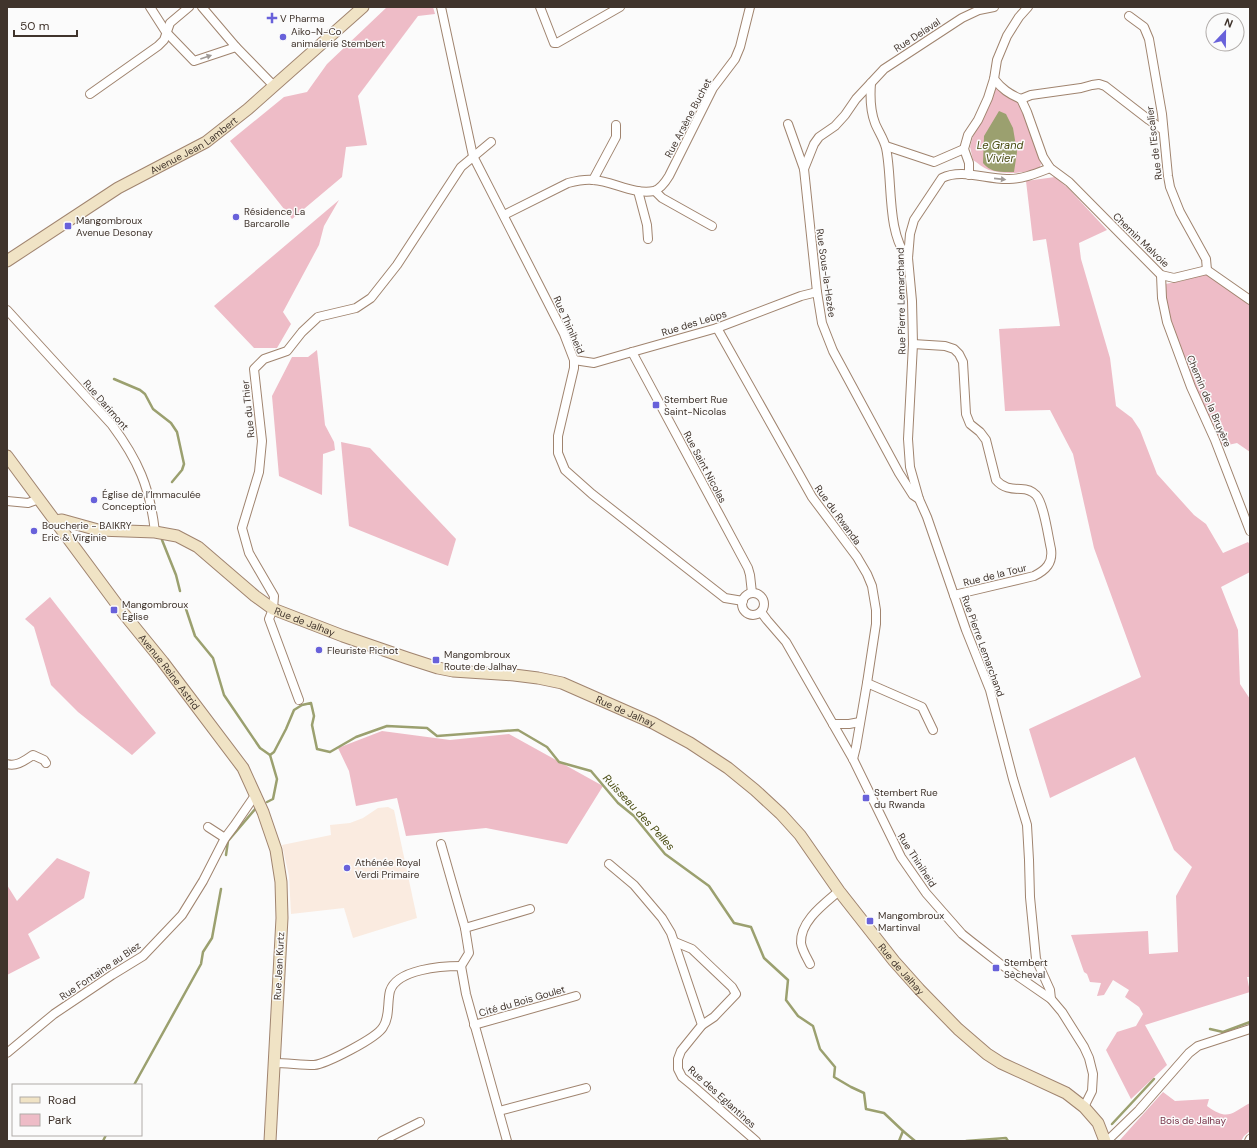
<svg xmlns="http://www.w3.org/2000/svg" width="1257" height="1148" font-family="'DM Sans',sans-serif">
<rect width="100%" height="100%" fill="#fbfbfb"/>
<polygon fill="#faebe0" points="388,807 394,810 417,918 353,938 344,908 291,914 289,876 282,845 331,835 330,825 350,823 363,818 378,808"/>
<g fill="#eebcc7">
<polygon points="387,7 433,7 435,14 418,16 358,96 367,145 346,147 342,177 292,219 230,141 284,97 307,92 327,64"/>
<path d="M997 88 1018 103 1025 116 1040 160 1041 164 1039 169C1024 173 1005 175 989 170 983 168 978 163 973 160L970 147 973 136 983 117 994 90Z"/>
<polygon points="1055,177 1068,188 1107,230 1079,243 1081,259 1110,358 1116,406 1132,418 1140,430 1157,474 1194,515 1206,524 1223,553 1248,542 1250,545 1250,572 1221,587 1238,630 1240,684 1250,699 1250,977 1247,977 1250,992 1145,1025 1167,1065 1131,1099 1106,1050 1117,1032 1136,1026 1143,1014 1139,1007 1125,997 1129,990 1113,980 1104,995 1097,996 1101,983 1090,982 1087,974 1084,972 1071,935 1148,931 1149,954 1178,952 1176,896 1192,867 1174,850 1135,757 1050,798 1029,729 1141,677 1094,548 1073,454 1050,410 1005,411 999,329 1060,326 1046,239 1033,241 1026,181"/>
<polygon points="339,200 324,226 319,245 283,312 291,324 277,348 254,348 214,306"/>
<polygon points="1207,273 1250,305 1250,452 1237,443 1219,447 1169,322 1165,284 1182,281"/>
<polygon points="317,350 325,425 334,442 335,450 323,454 322,495 279,476 272,396 292,357 308,357"/>
<polygon points="341,442 370,448 456,539 448,566 349,526"/>
<polygon points="50,597 156,733 132,755 78,712 51,685 34,627 25,619"/>
<polygon points="382,731 450,740 509,734 603,786 567,844 486,828 406,836 397,798 356,806 349,771 338,748"/>
<polygon points="57,858 90,872 84,898 28,934 40,958 7,975 7,885 17,901"/>
<path d="M1163 1092 1175 1101 1209 1099 1207 1106C1228 1121 1230 1114 1250 1103V1131L1244 1136 1241 1141H1119Z"/>
</g>
<path fill="#9ba06f" d="M999 111 1006 114 1013 128 1017 152 1014 172C1001 172 991 173 983 163L984 136Z"/>
<g fill="none" stroke-linecap="round" stroke-linejoin="round">
<g stroke="#9ba06f" stroke-width="2.5">
<polyline points="114,379 140,390 145,394 153,409 171,423 177,432 184,464 182,470 172,482"/>
<polyline points="162,540 176,575 180,591"/>
<polyline points="185,606 195,636 213,658 224,695 260,748 270,755 277,779 273,799 267,802"/>
<polyline points="270,755 274,752 286,729 294,710 302,705 311,703 314,716 312,725 317,749 330,752 356,737 387,726 427,728 437,736 518,730 547,747 559,762 591,771 618,803 634,816 665,854 709,886 734,923 751,927 764,958 788,980 786,1000 798,1016 813,1026 820,1049 835,1067 834,1077 851,1087 864,1093 866,1109 884,1113 903,1131 899,1141"/>
<polyline points="226,855 228,841 256,808"/>
<polyline points="1210,1029 1223,1032 1250,1022"/>
<polyline points="134,1085 201,964 203,952 212,938 221,889"/>
<polyline points="1112,1124 1154,1079"/>
<polyline points="903,1131 915,1141"/>
<polyline points="103,1141 106,1135"/>
<polyline points="966,1141 1006,1138 1008,1141"/>
</g>
<g stroke="#a0846f" stroke-width="10">
<g id="street">
<polyline points="150,7 166,32 194,61 236,47"/>
<polyline points="202,7 236,47 274,86"/>
<polyline points="441,7 473,156 564,334 574,360 574,368 558,436 558,453 565,470 592,494 725,598 743,601"/>
<polyline points="540,7 554,43 557,43 620,7"/>
<polyline points="1129,16 1144,27 1149,39 1162,114 1168,176 1170,187 1180,212 1206,259 1207,270"/>
<path d="M994 79C1002 89 1009 94 1021 99L1027 112 1043 157 1050 168 1069 182 1161 275 1174 278 1207 270 1250 300"/>
<path d="M871 83C870 96 870 110 875 123 878 131 884 139 886 148 893 180 886 233 908 258"/>
<polyline points="90,94 158,46 164,40 170,23 189,7"/>
<polyline points="1021,99 1031,95 1081,88 1092,85 1099,84 1105,86 1149,120 1162,129"/>
<polyline points="788,124 804,169 817,292 822,323 833,351 899,473 913,495 919,499"/>
<polyline points="886,146 934,162 964,149"/>
<path d="M1050 168C1037 173 1023 179 1009 179 987 180 962 168 942 178L914 220 910 234 908 258 912 301 913 344 908 439 910 467 919 499 927 517 966 630 990 690 1013 779 1027 825 1029 860 1030 897 1036 959 1050 990 1051 999 1062 1012 1084 1047 1089 1058 1093 1074 1092 1091 1084 1107"/>
<polyline points="804,169 814,144 819,137 835,126 845,115 856,99 884,69 962,18 979,10 994,7"/>
<polyline points="969,175 969,163 964,149 968,135 978,120 988,98 994,79 997,60 1007,36 1019,17 1028,7"/>
<polyline points="593,180 616,137 616,125"/>
<polyline points="638,191 647,225 648,239"/>
<polyline points="655,191 662,198 712,226"/>
<path d="M504 215 568 183C576 181 584 179 593 180 613 181 633 195 654 191 660 189 666 181 669 176L713 88 735 59 740 47 750 7"/>
<polyline points="1161,275 1162,298 1167,322 1191,387 1215,440 1250,531"/>
<path d="M7 310 112 425C138 460 150 487 155 532"/>
<polyline points="717,328 812,497 857,557 867,574 872,586 876,610 876,624 867,683 922,707 933,730"/>
<path d="M913 344 945 346 954 349 959 354 963 362 966 414 970 424 980 432 986 440 996 480C1003 488 1011 489 1021 489 1026 489 1032 491 1036 495 1044 504 1048 536 1051 549 1053 563 1046 570 1034 576L954 595"/>
<polyline points="632,352 748,568 750,575 752,593"/>
<polyline points="574,360 594,363 632,352 717,328 801,296 817,292"/>
<polyline points="7,501 28,503 39,499"/>
<circle cx="753" cy="604" r="11"/>
<polyline points="761,612 767,620 786,642 853,759 901,857 926,893 962,934 972,942 999,963 1051,999"/>
<polyline points="299,700 269,619 273,609 274,596 249,553 242,528 259,472 262,441 254,369 264,359 287,351 302,332 318,317 356,308 371,298 397,265 461,167 491,142"/>
<polyline points="833,724 849,724 860,722"/>
<polyline points="853,759 856,747 867,683"/>
<path d="M7 764C17 767 25 760 33 755L44 760 46 763"/>
<polyline points="208,827 225,838"/>
<polyline points="441,844 465,928 469,953 461,966"/>
<polyline points="609,864 634,885 662,918 671,933 702,1025 681,1051 678,1059 678,1069 682,1077 693,1086 756,1141"/>
<polyline points="465,928 530,909"/>
<polyline points="675,942 692,949 732,987 736,994 714,1017 702,1025"/>
<path d="M810 964C807 958 802 950 801 943 800 921 824 904 839 891"/>
<polyline points="474,1025 576,996"/>
<polyline points="7,1053 54,1014 112,975 143,956 182,915 203,881 225,838 234,826 256,794"/>
<path d="M274 1063C287 1063 301 1065 314 1065 326 1064 377 1038 383 1027 390 1017 387 1003 390 991 397 969 442 966 461 966L466 994 507 1141"/>
<polyline points="499,1111 586,1088"/>
<polyline points="382,1141 420,1122"/>
<polyline points="1107,1141 1139,1110 1189,1053 1198,1046 1250,1029"/>
<polyline points="1249,1141 1250,1139"/>
</g>
</g>
<g stroke="#a0846f" stroke-width="13">
<g id="secondary">
<path id="s1" d="M7 261 118 188 206 142 248 109 363 7"/>
<path id="s2" d="M7 456 124 614 163 662 243 768 263 812 276 850 281 882 282 918 270 1141"/>
<path id="s3" d="M55 521 62 520 98 530 155 532 177 536 198 547 255 596 273 609 343 636 407 658 438 668 453 671 514 675 538 678 562 683 653 723 690 743 728 768 755 790 781 814 800 835 839 891 894 961 919 989 958 1029 987 1054 1001 1063 1066 1093 1084 1107 1098 1123 1105 1141"/>
</g>
</g>
<use href="#street" stroke="#fff" stroke-width="8"/>
<use href="#secondary" stroke="#f0e3c5" stroke-width="11"/>
</g>
<defs><path id="oneway-solid" d="M-6-.8H1V-3.2L6.5 0L1 3.2V.8H-6Z"/></defs>
<g fill="#a09a96">
<use href="#oneway-solid" transform="translate(206 57) rotate(-19)"/>
<use href="#oneway-solid" transform="translate(1000 179) rotate(6)"/>
</g>
<g fill="#6861da" stroke="#fbfbfb" stroke-width="1.5">
<path d="M270 12h4v4h4v4h-4v4h-4v-4h-4v-4h4z"/>
<circle cx="283" cy="37" r="4"/>
<circle cx="236" cy="217" r="4"/>
<rect x="64" y="222" width="8" height="8" rx="2"/>
<rect x="652" y="401" width="8" height="8" rx="2"/>
<circle cx="94" cy="500" r="4"/>
<circle cx="34" cy="531" r="4"/>
<rect x="110" y="606" width="8" height="8" rx="2"/>
<circle cx="319" cy="650" r="4"/>
<rect x="432" y="656" width="8" height="8" rx="2"/>
<rect x="862" y="794" width="8" height="8" rx="2"/>
<circle cx="347" cy="868" r="4"/>
<rect x="866" y="917" width="8" height="8" rx="2"/>
<rect x="992" y="964" width="8" height="8" rx="2"/>
</g>
<g text-anchor="middle" dominant-baseline="central" stroke-width="3" stroke-linejoin="round" paint-order="stroke">
<g font-size="10" fill="#40342c" stroke="#fbfbfb" text-anchor="start">
<text x="280" y="18">V Pharma</text>
<text x="291" y="31">Aiko-N-Co<tspan x="291" dy="12">animalerie Stembert</tspan></text>
<text x="244" y="211">Résidence La<tspan x="244" dy="12">Barcarolle</tspan></text>
<text x="76" y="220">Mangombroux<tspan x="76" dy="12">Avenue Desonay</tspan></text>
<text x="664" y="399">Stembert Rue<tspan x="664" dy="12">Saint-Nicolas</tspan></text>
<text x="102" y="494">Église de l’Immaculée<tspan x="102" dy="12">Conception</tspan></text>
<text x="42" y="525">Boucherie - BAIKRY<tspan x="42" dy="12">Eric &amp; Virginie</tspan></text>
<text x="122" y="604">Mangombroux<tspan x="122" dy="12">Église</tspan></text>
<text x="327" y="650">Fleuriste Pichot</text>
<text x="444" y="654">Mangombroux<tspan x="444" dy="12">Route de Jalhay</tspan></text>
<text x="874" y="792">Stembert Rue<tspan x="874" dy="12">du Rwanda</tspan></text>
<text x="355" y="862">Athénée Royal<tspan x="355" dy="12">Verdi Primaire</tspan></text>
<text x="878" y="915">Mangombroux<tspan x="878" dy="12">Martinval</tspan></text>
<text x="1004" y="962">Stembert<tspan x="1004" dy="12">Sècheval</tspan></text>
</g>
<g font-size="10" fill="#40342c" stroke="#fbfbfb">
<text transform="translate(917 35) rotate(-33)">Rue Delaval</text>
<text transform="translate(688 118) rotate(-62)">Rue Arsène Buchet</text>
<text transform="translate(1154 143) rotate(-97)">Rue de l'Escalier</text>
<text stroke="none"><textPath href="#s1" startOffset="220">Avenue Jean Lambert</textPath></text>
<text transform="translate(1141 240) rotate(44)">Chemin Malvoie</text>
<text transform="translate(826 273) rotate(82)">Rue Sous-la-Hezée</text>
<text transform="translate(901 301) rotate(-91)">Rue Pierre Lemarchand</text>
<text transform="translate(694 323) rotate(-17)">Rue des Leûps</text>
<text transform="translate(569 325) rotate(66)">Rue Thiniheid</text>
<text transform="translate(1209 401) rotate(67)">Chemin de la Bruyère</text>
<text transform="translate(106 405) rotate(49)">Rue Darimont</text>
<text transform="translate(248 409) rotate(-96)">Rue du Thier</text>
<text transform="translate(705 467) rotate(62)">Rue Saint Nicolas</text>
<text transform="translate(838 515) rotate(54)">Rue du Rwanda</text>
<text transform="translate(995 575) rotate(-14)">Rue de la Tour</text>
<text stroke="none"><textPath href="#s3" startOffset="279">Rue de Jalhay</textPath></text>
<text transform="translate(983 646) rotate(70)">Rue Pierre Lemarchand</text>
<text stroke="none"><textPath href="#s2" startOffset="270">Avenue Reine Astrid</textPath></text>
<text stroke="none"><textPath href="#s3" startOffset="615">Rue de Jalhay</textPath></text>
<text transform="translate(917 860) rotate(57)">Rue Thiniheid</text>
<text transform="translate(279 966) rotate(-87)">Rue Jean Kurtz</text>
<text stroke="none"><textPath href="#s3" startOffset="999">Rue de Jalhay</textPath></text>
<text transform="translate(100 971) rotate(-34)">Rue Fontaine au Biez</text>
<text transform="translate(522 1001) rotate(-16)">Cité du Bois Goulet</text>
<text transform="translate(722 1097) rotate(42)">Rue des Eglantines</text>
</g>
<g font-size="10" fill="#773348" stroke="#fbfbfb">
<text x="1193" y="1120">Bois de Jalhay</text>
</g>
<g font-size="11" font-style="italic" fill="#4a4d13" stroke="#fbfbfb">
<text x="1000" y="145">Le Grand<tspan x="1000" dy="13">Vivier</tspan></text>
<text transform="translate(639 812) rotate(47)">Ruisseau des Pelles</text>
</g>
</g>
<rect width="1257" height="1148" fill="none" stroke="#40342c" stroke-width="16"/>
<rect x="12" y="1084" width="130" height="52" fill="#fbfbfb" stroke="#b0aba8"/>
<rect x="20" y="1097" width="20" height="6" fill="#f0e3c5" stroke="#b0aba8"/>
<text x="48" y="1104" font-size="12" fill="#40342c">Road</text>
<rect x="20" y="1114" width="20" height="12" fill="#eebcc7" stroke="#b0aba8"/>
<text x="48" y="1124" font-size="12" fill="#40342c">Park</text>
<g transform="translate(1225 32) rotate(22)"><circle r="19" fill="#fbfbfb" stroke="#b0aba8"/>
<path d="M0-3L7 15L0 10L-7 15Z" fill="#6861da"/>
<text y="-6" font-size="11" font-weight="bold" text-anchor="middle" fill="#40342c">N</text>
</g>
<path d="M14 30v6h63v-6" fill="none" stroke="#40342c" stroke-width="2"/>
<text x="20" y="30" font-size="12" fill="#40342c" stroke="#fbfbfb" stroke-width="3" paint-order="stroke">50 m</text>
</svg>
